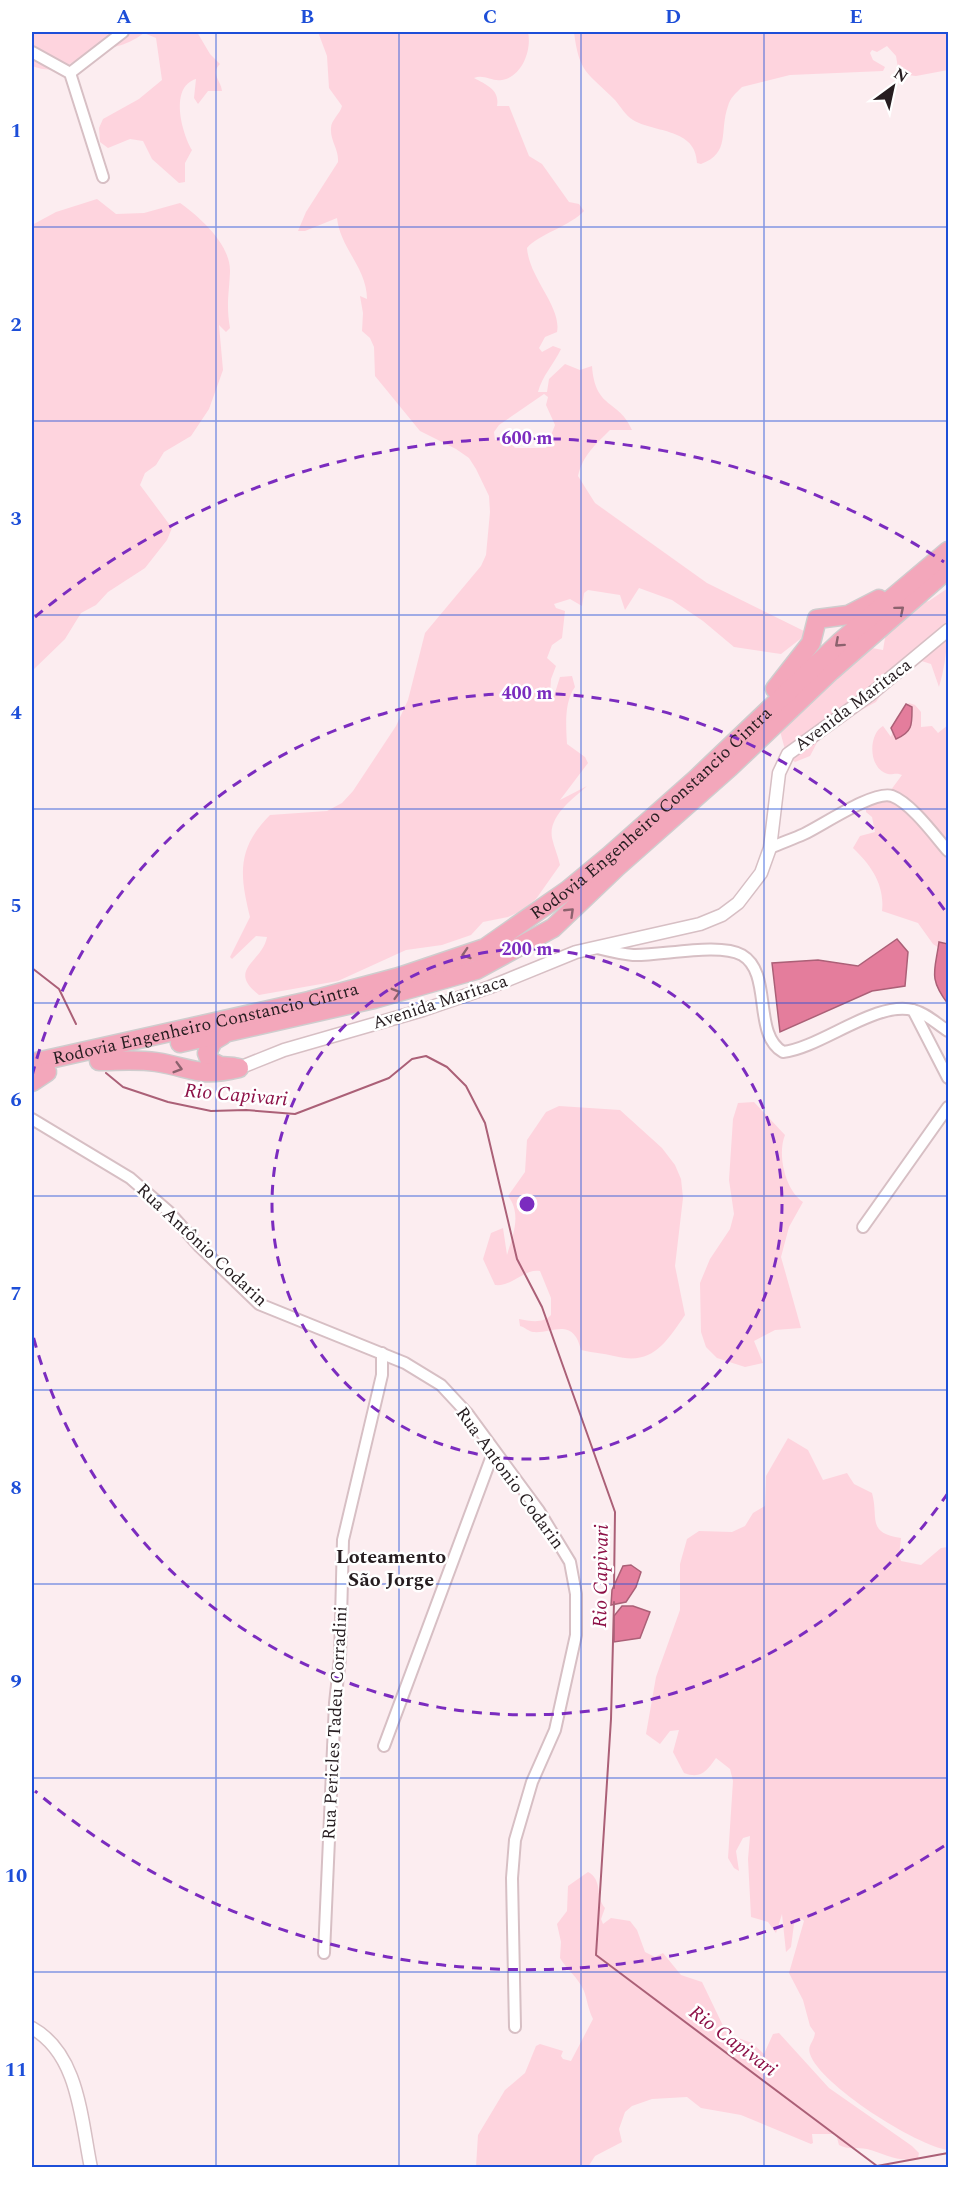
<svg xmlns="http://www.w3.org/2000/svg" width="980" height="2199" font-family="Spectral,serif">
<rect width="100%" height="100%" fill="#fcedf0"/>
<g fill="#fed4de" fill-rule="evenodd">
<path d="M32 32H197L210 54 220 64C210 74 221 80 222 91H208L198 104 194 98 196 79C169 87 182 133 192 150L185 163V182L179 183 152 159 143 141 130 139 108 148 100 142 99 128 103 119 139 99 162 80 156 38 144 33C122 49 114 45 92 53 70 62 58 76 32 66Z"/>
<path d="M318 32H528C532 50 522 77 502 80 492 82 484 74 474 78 487 85 500 90 497 106H509L529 156 542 164 569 202 579 204 584 211C572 225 537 235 527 248 529 278 562 307 557 332L545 337 539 348 542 352 553 346 561 349C554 364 542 376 538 392H547L549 379 565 364 580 370 592 366C595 410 619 399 632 430H610C595 445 583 455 578 476L595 503 707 583 808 633 781 654 734 647 703 621 672 600 639 588 625 610 620 595 588 590 584 593 582 606 570 599 554 604 556 608 565 611 562 638 552 645 547 658 556 666 551 679 550 695 554 696 560 677 572 676 575 687C564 702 566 726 567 744L585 757 588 763 560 800 587 786C573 799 548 816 552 838 554 847 558 856 560 865L536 899 521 911 508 917 483 922 471 935 442 945 406 950 338 981 259 995C226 969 262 963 267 937L256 936 232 959 230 957 250 917C240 876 236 849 270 815L327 811 342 803 353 791 396 726 408 700 425 633 481 566 486 555 490 512 489 496 476 469 469 458 456 449 420 431 375 376 374 347 370 338 362 331 363 313 360 296 367 299C367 268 340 248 337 218L305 231H298L306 212 338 162C339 149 330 141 331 128 331 120 340 114 342 106L329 88 327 56ZM544 394 548 397 546 405 555 425 546 448H515L509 441 495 440 494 432 499 425Z"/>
<path d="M574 32H948V70L916 76 899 74 896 56 887 46 877 52 872 50 870 53 873 60 885 67 883 71 790 75 742 87C736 93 730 98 728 106 719 131 731 153 701 164L697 163C696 128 655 133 633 120 625 115 621 107 615 100 587 72 579 73 574 32Z"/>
<path d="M97 199 116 214 144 213 180 203C201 218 231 245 230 272 229 295 226 304 230 328L226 332 219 325 223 370 209 409 191 436 164 452 156 465 145 473 140 485 172 528 167 540 145 568 108 592 96 605 81 613 65 639 32 671V225L56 212Z"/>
<path d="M948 588C948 621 949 655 939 687L931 664 912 658 899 667 876 702 823 731 810 756 795 762 787 757 780 731 817 692 834 682 857 654 872 648 883 650 886 632 909 606 929 601Z"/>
<path d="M909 703 915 705 921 712V727L932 726 938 733 948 725V960L947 953 933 944 918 923 882 911C885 885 871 865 853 848L860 836 875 832 872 817 866 812V807L888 794 902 775C896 772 893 775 888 774 868 769 868 734 883 726L891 737 896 718Z"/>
<path d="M754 1102 785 1135C777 1154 785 1190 803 1202L789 1227 781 1257 801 1328 775 1330 754 1341 763 1363 745 1367 717 1358 706 1347 701 1332 700 1283 710 1259 730 1229 734 1214 729 1180 733 1119 738 1103Z"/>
<path d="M559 1106 620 1110 662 1148 675 1165 681 1179 683 1198 675 1266 685 1315C665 1344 652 1366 614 1356 603 1353 592 1353 581 1350 573 1316 552 1334 533 1332 530 1332 524 1327 520 1326L519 1319C530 1321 543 1324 551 1315V1298L540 1271C525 1268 512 1287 495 1285L483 1259 491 1233 503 1228 507 1255C513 1235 522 1214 508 1196L525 1172 527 1140 546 1112Z"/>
<path d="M788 1438 808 1450 823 1480 847 1473 854 1484 872 1493C879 1518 866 1533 901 1538L899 1556 901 1561 921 1565 941 1548 948 1547V2150C917 2146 820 2085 810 2054 807 2045 814 2042 815 2033L810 2026 803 2000 789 1973 804 1921 802 1919 794 1924 791 1947 786 1952 782 1914 776 1933 768 1922 751 1917 748 1859 750 1836 743 1838 736 1851 739 1871 734 1868 728 1858 733 1781 730 1769 716 1758C706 1772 701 1779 684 1773L673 1752 679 1730 670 1731 660 1744 646 1734 656 1677 680 1610V1564L687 1539 699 1531 732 1532 745 1526 753 1513 765 1506 766 1476Z"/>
<path d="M588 1872C603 1880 595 1896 605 1908L601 1919 603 1924 611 1918 630 1921 637 1930 645 1952 655 1957 663 1953 681 1975 702 1982 727 2034 752 2043 764 2054 773 2034 779 2033 829 2088 912 2146 919 2153 918 2158C899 2163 885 2154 867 2149 857 2147 848 2150 839 2145L836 2134H812L813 2143 811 2144 741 2115 701 2108 687 2097 652 2099 632 2106 625 2112 619 2129 622 2142 595 2156 588 2167H476L478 2135 505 2090 525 2073 536 2046 540 2044 563 2051 561 2056 563 2059 571 2061 593 2019C588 2009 587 1999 584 1991 578 1977 567 1970 560 1958L561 1942 557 1924 567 1911 568 1886Z"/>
</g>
<g fill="#e47d9c" stroke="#ab6077" stroke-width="1.5">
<path d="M906 704 912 707C912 724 913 732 896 739L891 728Z"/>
<polygon points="897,939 908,952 905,986 872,991 780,1032 772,963 818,960 858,966"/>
<path d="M939 942 948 944V1004C928 978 935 971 939 942Z"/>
<polygon points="631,1565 641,1572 636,1587 626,1602 611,1605 612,1590 623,1566"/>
<polygon points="622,1606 633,1606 650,1612 640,1638 614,1642 614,1616"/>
</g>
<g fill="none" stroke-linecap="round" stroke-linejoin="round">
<g stroke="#ab6077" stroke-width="2">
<polyline points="32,968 59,989 76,1024"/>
<polyline points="106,1073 123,1087 168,1102 211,1111 246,1110 295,1114 389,1078 412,1059 426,1056 447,1067 466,1086 485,1123 517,1259 542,1307 615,1512 614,1588"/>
<polyline points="614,1602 611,1719 596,1955 877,2166 948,2153"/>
</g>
<g stroke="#d7bfc4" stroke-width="14">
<g id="minor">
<polyline points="32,52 70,73 103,177"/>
<polyline points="70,73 123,32"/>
<path d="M770 848C781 843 793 839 804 834 823 825 874 790 892 796 911 803 935 836 948 851"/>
<path d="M597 948C609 951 621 954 633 955 661 956 719 942 742 955 773 973 752 1034 783 1052 820 1048 877 1000 913 1010 926 1013 937 1024 948 1031"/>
<polyline points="913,1010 948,1078"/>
<polyline points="32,1119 130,1178 168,1211 200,1247 259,1304 405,1363 441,1385 467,1413 539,1511 570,1562 576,1594 576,1635 555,1730 532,1782 515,1840 512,1878 515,2027"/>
<polyline points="863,1227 948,1107"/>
<polyline points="384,1746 493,1453"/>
<polyline points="324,1953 335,1703 340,1658 343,1540 382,1375 382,1353"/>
</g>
</g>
<g stroke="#d7bfc4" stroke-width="15">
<g id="tertiary">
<polyline points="239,1068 284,1050 423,1010 490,987 576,952 700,924 722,915 738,903 761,873 770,848 779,773 788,754 871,694 948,630"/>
<path d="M32 2028C79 2054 81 2120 91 2168"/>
</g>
</g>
<g stroke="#cfcdce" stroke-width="21">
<g id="motorway">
<polyline points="775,689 811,643 817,619 848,615 879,599"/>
<polyline points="223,1035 213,1041 207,1053 210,1061 220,1066 234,1067"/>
<polyline points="180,1043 374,999 476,970 553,928 617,867 729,768 831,671 948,569"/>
<path d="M99 1061C118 1061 137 1059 156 1062 194 1068 197 1078 239 1068"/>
<path id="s1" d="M32 1063 309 1001 399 977 485 948 568 890 609 856 696 779 840 642 948 551"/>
<polyline points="32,1082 47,1072"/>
</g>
</g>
<use href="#minor" stroke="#fff" stroke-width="10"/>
<use href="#tertiary" stroke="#fff" stroke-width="12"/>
<use href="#motorway" stroke="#f3a7bb" stroke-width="18"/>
</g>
<defs><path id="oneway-chevron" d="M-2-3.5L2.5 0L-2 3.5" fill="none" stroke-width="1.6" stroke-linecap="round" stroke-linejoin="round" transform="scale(1.5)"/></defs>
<g stroke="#8c626e">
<use href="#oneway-chevron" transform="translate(900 610) rotate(-40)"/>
<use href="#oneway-chevron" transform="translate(839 643) rotate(138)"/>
<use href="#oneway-chevron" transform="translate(570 912) rotate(-44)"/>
<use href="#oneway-chevron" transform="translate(466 954) rotate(162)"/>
<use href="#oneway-chevron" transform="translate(396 993) rotate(-16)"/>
<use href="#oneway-chevron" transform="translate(178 1068) rotate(16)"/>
</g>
<path fill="none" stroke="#1d4ed8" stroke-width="1.5" stroke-opacity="0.55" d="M216 32V2168M399 32V2168M581 32V2168M764 32V2168M32 227H948M32 421H948M32 615H948M32 809H948M32 1003H948M32 1196H948M32 1390H948M32 1584H948M32 1778H948M32 1972H948"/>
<g fill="none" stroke="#7b2cbf" stroke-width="3" stroke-dasharray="10 8">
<circle cx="527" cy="1204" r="255"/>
<path d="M948 1493A511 511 0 0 1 32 1332M32 1076A511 511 0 0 1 948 915"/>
<path d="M944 1846A766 766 0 0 1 35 1791M35 617A766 766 0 0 1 944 562"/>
</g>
<g text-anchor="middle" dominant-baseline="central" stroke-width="5" stroke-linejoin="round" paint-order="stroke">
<g font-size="18" fill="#261d20" stroke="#fff">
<text transform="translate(853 705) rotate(-37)">Avenida Maritaca</text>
<text stroke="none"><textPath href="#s1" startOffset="682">Rodovia Engenheiro Constancio Cintra</textPath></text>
<text transform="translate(440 1002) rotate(-18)">Avenida Maritaca</text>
<text stroke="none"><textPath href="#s1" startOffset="178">Rodovia Engenheiro Constancio Cintra</textPath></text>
<text transform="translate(202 1245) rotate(43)">Rua Antônio Codarin</text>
<text transform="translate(510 1478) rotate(54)">Rua Antonio Codarin</text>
<text transform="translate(335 1723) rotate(-87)">Rua Pericles Tadeu Corradini</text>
</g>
<g font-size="20" font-style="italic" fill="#8d1147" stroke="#fff">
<text transform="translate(236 1095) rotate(5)">Rio Capivari</text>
<text transform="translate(601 1576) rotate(-89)">Rio Capivari</text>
<text transform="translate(733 2041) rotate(37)">Rio Capivari</text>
</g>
<g font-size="20" font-weight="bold" fill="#261d20" stroke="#fff">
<text x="391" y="1557">Loteamento<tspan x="391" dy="23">São Jorge</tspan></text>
</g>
</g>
<circle cx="527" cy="1204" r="9" fill="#7b2cbf" stroke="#fff" stroke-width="3"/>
<g font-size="18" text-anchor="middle" font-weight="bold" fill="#7b2cbf" stroke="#fff" stroke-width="5" stroke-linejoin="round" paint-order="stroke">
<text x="527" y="444">600 m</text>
<text x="527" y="699">400 m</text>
<text x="527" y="955">200 m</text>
</g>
<rect width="980" height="2199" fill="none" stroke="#ffffff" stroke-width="66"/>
<g transform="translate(893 87) rotate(33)" stroke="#ffffff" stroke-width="4.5" paint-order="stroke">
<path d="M0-4.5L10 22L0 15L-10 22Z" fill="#261d20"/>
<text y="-9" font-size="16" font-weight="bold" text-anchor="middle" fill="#261d20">N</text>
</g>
<rect x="33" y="33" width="914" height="2133" fill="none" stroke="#1d4ed8" stroke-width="2"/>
<g font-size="20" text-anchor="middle" font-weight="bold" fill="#1d4ed8">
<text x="124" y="23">A</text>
<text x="307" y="23">B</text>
<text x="490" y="23">C</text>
<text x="673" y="23">D</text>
<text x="856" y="23">E</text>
<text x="16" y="137">1</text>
<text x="16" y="331">2</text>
<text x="16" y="525">3</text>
<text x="16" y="719">4</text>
<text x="16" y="912">5</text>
<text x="16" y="1106">6</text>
<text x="16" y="1300">7</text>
<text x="16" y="1494">8</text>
<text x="16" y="1688">9</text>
<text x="16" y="1882">10</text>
<text x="16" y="2076">11</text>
</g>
</svg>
